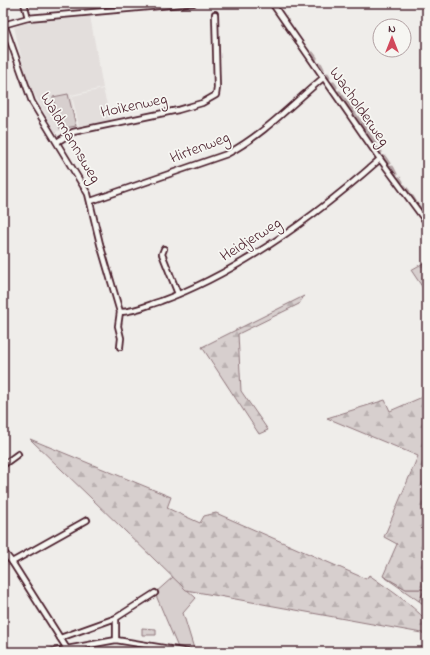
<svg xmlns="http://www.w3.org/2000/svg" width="430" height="655" font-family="'Indie Flower',sans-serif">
<defs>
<pattern id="forest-firs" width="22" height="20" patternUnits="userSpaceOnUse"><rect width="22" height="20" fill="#d7cfce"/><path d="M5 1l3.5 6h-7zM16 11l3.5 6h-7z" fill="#bab1b1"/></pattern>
</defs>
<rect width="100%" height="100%" fill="#efedea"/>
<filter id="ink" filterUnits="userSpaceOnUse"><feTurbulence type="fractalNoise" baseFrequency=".025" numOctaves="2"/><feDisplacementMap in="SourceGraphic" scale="8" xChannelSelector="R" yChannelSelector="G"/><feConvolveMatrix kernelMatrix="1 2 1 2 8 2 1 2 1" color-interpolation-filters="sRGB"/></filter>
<g filter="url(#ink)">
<g fill="#e3dedc">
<polygon points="90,16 103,88 71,95 77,127 55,132 27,81 14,27 31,21"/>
<polygon points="103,89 111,121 79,127 72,96"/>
</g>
<g fill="#d7cfce" stroke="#90777c">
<polygon points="68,94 76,126 60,129 53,97"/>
<polygon points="383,576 406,589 425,589 419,601"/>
<polygon points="173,577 196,598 183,613 195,652 179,650 155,593"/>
<polygon points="142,628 156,629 156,635 142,635"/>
</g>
<g fill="url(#forest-firs)" stroke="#90777c">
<polygon points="427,261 427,294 411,270"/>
<polygon points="304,296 299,304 238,334 241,391 268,430 259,434 202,347"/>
<polygon points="427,395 427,607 419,601 425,589 406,589 383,576 397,544 384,537 418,456 327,418 385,400 390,411"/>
<path d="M30 439 171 497 167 508 200 523 204 516 216 513 366 579 369 575C389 589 410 603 427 621V634L186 590Z"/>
</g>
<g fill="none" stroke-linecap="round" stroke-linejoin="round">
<g stroke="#b4a4a5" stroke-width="5">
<polyline points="312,54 315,58"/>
<polyline points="320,65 322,69"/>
<polyline points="327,75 328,77"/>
<polyline points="333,84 335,87"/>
<polyline points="339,93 374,143"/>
<polyline points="378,150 380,152"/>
<polyline points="384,158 388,164"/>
<polyline points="392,168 395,174"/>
<polyline points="399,179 401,182"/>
<polyline points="404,187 408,192"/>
<polyline points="412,198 415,203"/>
<polyline points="418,207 421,211"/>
</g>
<g stroke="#4a1f2b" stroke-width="8">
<g id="street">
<polyline points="24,3 28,18"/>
<polyline points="272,3 380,159 427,223"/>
<polyline points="4,24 32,102 88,194 100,244 120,312 118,326 121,338 120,347"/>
<polyline points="3,25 28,18 193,3"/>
<polyline points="57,142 73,132 178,110 202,103 216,95 217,88 215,14"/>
<path d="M91 201 227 154C263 135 292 104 323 78"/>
<polyline points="164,249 162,254 178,294"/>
<path d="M120 312C134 312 148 305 161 301 240 272 317 215 380 159"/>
<polyline points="3,465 18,454"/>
<polyline points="3,551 12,562 69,652"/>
<polyline points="12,562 87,520"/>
<polyline points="116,618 155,593"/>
<polyline points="60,638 116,618 116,640"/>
<polyline points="50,652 116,640 188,652"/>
</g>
</g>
<use href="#street" stroke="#f6f6f2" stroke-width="4.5"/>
</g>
</g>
<g text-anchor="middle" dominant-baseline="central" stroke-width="3.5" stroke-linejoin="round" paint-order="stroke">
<g font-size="16" fill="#4a1f2b" stroke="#f6f6f2">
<text transform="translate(134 106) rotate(-12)">Hoikenweg</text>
<text transform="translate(359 107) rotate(55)">Wacholderweg</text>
<text transform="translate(70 138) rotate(59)">Waldmannsweg</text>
<text transform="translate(200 148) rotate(-21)">Hirtenweg</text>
<text transform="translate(251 240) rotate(-32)">Heidjerweg</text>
</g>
</g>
<rect width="430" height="655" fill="none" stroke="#f6f6f2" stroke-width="16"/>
<rect x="8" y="8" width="414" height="639" fill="none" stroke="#4a1f2b" stroke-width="1.5" filter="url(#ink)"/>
<g transform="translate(392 38)"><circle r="19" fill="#f6f6f2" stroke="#b1a0a2"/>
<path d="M0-3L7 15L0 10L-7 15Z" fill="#d1495b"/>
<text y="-6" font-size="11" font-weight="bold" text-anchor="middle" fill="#4a1f2b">N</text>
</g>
</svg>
